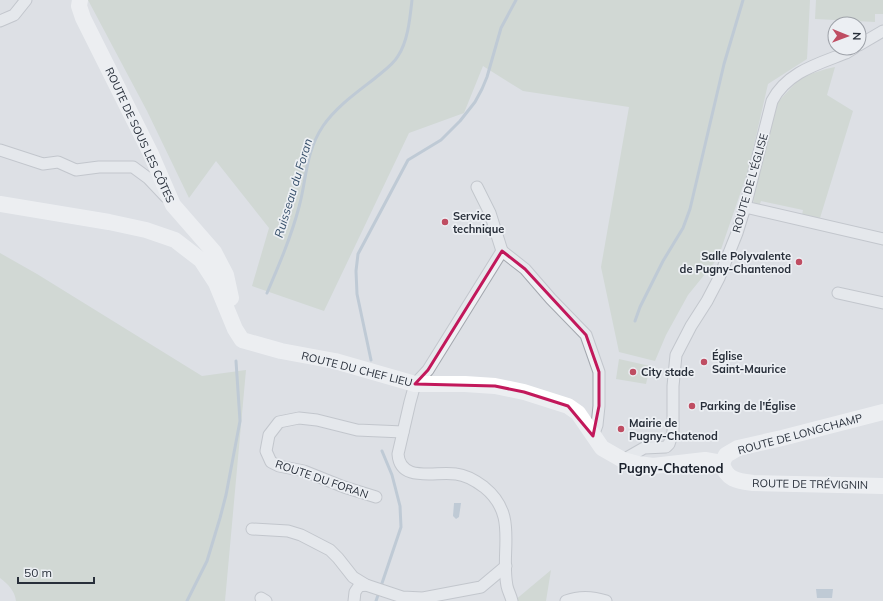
<svg xmlns="http://www.w3.org/2000/svg" width="883" height="601" font-family="Mulish,sans-serif">
<rect width="100%" height="100%" fill="#dde0e5"/>
<g fill="#c3cebf">
<polygon points="88,0 810,0 807,59 768,84 748,171 718,258 688,295 666,335 655,361 619,352 601,267 629,107 523,91 483,66 464,113 409,133 324,311 252,286 269,228 216,161 189,198 147,111"/>
<polygon points="816,0 883,0 883,14 875,14 875,22 815,19"/>
<polygon points="835,67 827,95 853,111 820,218 802,215 803,210 761,201 759,207 754,206 753,199 777,103 801,77 826,69"/>
<path d="M0 253 37 274 202 376 246 370 225 601H16C15 591 8 584 0 578Z"/>
<polygon points="619,359 650,366 646,384 616,379"/>
<polygon points="551,570 546,601 514,601"/>
</g>
<g fill="#9bafc2">
<polygon points="454,503 461,503 459,517 456,519 453,516"/>
<polygon points="816,589 833,589 832,598 817,598"/>
</g>
<g fill="none" stroke-linecap="round" stroke-linejoin="round">
<g stroke="#9bafc2" stroke-width="3">
<path d="M267 293C279 265 291 237 299 207 307 178 305 153 323 126 336 107 356 93 374 79 382 72 393 65 398 56 408 41 410 18 412 0"/>
<polyline points="635,321 640,307 663,261 683,228 690,209 724,64 743,0"/>
<polyline points="371,360 357,294 356,271 358,254 408,160 441,140 460,121 475,102 482,89 487,77 501,28 516,0"/>
<polyline points="187,601 207,561 220,518 226,495 240,421 236,361"/>
<polyline points="376,601 401,527 400,506 392,475 382,451"/>
</g>
<g stroke="#a3a7ae" stroke-width="13">
<g id="street">
<polyline points="0,21 14,15 26,0"/>
<polyline points="859,45 883,31"/>
<polyline points="0,150 43,164 58,162 76,170 99,167 133,167 148,178 166,197"/>
<polyline points="477,187 490,213 502,251"/>
<polyline points="745,207 883,239"/>
<polyline points="838,293 883,303"/>
<path d="M623 460 644 448 666 447 669 444 673 432V386L676 355 691 326 707 301 719 278 737 233 745 207 772 101C787 72 818 64 846 53L854 48"/>
<polyline points="376,497 344,487 304,471 279,466 271,462 266,451 269,435 279,422 299,418 317,420 357,430 403,432"/>
<polyline points="252,529 288,531 301,535 330,550 338,558 353,577 366,585 402,597 423,598 481,587 506,566"/>
<polyline points="261,598 266,601"/>
<polyline points="354,601 355,592 359,586 366,585"/>
<path d="M512 601C511 596 508 591 507 586 500 549 519 515 484 487 476 481 466 475 456 474 435 471 400 483 398 454L410 402 415 384 428 370 502 251 525 269 551 299 586 335 599 372V406L597 425 593 436"/>
<path d="M566 601C579 596 594 597 606 601"/>
</g>
</g>
<use href="#street" stroke="#eff1f4" stroke-width="11"/>
<g stroke="#fff" stroke-width="16">
<polyline points="80,0 79,6 83,18 150,152 173,205 214,252 226,275 231,298"/>
<polyline points="0,204 109,222 146,230 175,240 201,260 216,283 235,329 242,340 281,351 335,361 415,384 465,384 495,386 524,392 568,406 578,413 602,448 623,460 638,464 653,466 705,460 722,463"/>
<polyline points="722,463 726,455 738,448 782,438 883,412"/>
<path d="M722 463C726 480 738 481 753 483L883 486"/>
</g>
</g>
<path d="M0 0H883V601H0ZM502 251 525 269 586 335 599 372V406L593 436 568 406 524 392 495 386 415 384 428 370Z" fill="#dde0e5" fill-opacity=".55" fill-rule="evenodd"/>
<path fill="none" stroke="#c2185b" stroke-width="3" stroke-linejoin="round" d="M502 251 525 269 586 335 599 372V406L593 436 568 406 524 392 495 386 415 384 428 370Z"/>
<g fill="#bf4d62" stroke="#eceff3" stroke-width="1.5">
<circle cx="445" cy="222" r="4"/>
<circle cx="799" cy="262" r="4"/>
<circle cx="704" cy="362" r="4"/>
<circle cx="633" cy="372" r="4"/>
<circle cx="692" cy="406" r="4"/>
<circle cx="621" cy="429" r="4"/>
</g>
<g text-anchor="middle" dominant-baseline="central" stroke-width="3.5" stroke-linejoin="round" paint-order="stroke">
<g font-size="11" fill="#282f3a" stroke="#eceff3">
<text transform="translate(140 135) rotate(65)">ROUTE DE SOUS LES CÔTES</text>
<text transform="translate(750 183) rotate(-74)">ROUTE DE L'ÉGLISE</text>
<text transform="translate(357 369) rotate(14)">ROUTE DU CHEF LIEU</text>
<text transform="translate(800 434) rotate(-15)">ROUTE DE LONGCHAMP</text>
<text transform="translate(322 479) rotate(19)">ROUTE DU FORAN</text>
<text transform="translate(810 484) rotate(1)">ROUTE DE TRÉVIGNIN</text>
</g>
<g font-size="11" font-weight="bold" fill="#282f3a" stroke="#eceff3" text-anchor="start">
<text x="453" y="216">Service<tspan x="453" dy="13">technique</tspan></text>
<text x="791" y="256" text-anchor="end">Salle Polyvalente<tspan x="791" dy="13">de Pugny-Chantenod</tspan></text>
<text x="712" y="356">Église<tspan x="712" dy="13">Saint-Maurice</tspan></text>
<text x="641" y="372">City stade</text>
<text x="700" y="406">Parking de l'Église</text>
<text x="629" y="423">Mairie de<tspan x="629" dy="13">Pugny-Chatenod</tspan></text>
</g>
<g font-size="12" font-style="italic" fill="#364f6a" stroke="#eceff3">
<text transform="translate(293 188) rotate(-73)">Ruisseau du Foran</text>
</g>
<g font-size="13" font-weight="bold" fill="#1a202b" stroke="#eceff3">
<text x="671" y="468">Pugny-Chatenod</text>
</g>
</g>
<g transform="translate(847 36) rotate(91)"><circle r="19" fill="#eceff3" stroke="#9ea2a9"/>
<path d="M0-3L7 15L0 10L-7 15Z" fill="#bf4d62"/>
<text y="-6" font-size="11" font-weight="bold" text-anchor="middle" fill="#282f3a">N</text>
</g>
<path d="M18 577v6h76v-6" fill="none" stroke="#282f3a" stroke-width="2"/>
<text x="24" y="577" font-size="12" fill="#282f3a" stroke="#eceff3" stroke-width="3" paint-order="stroke">50 m</text>
</svg>
